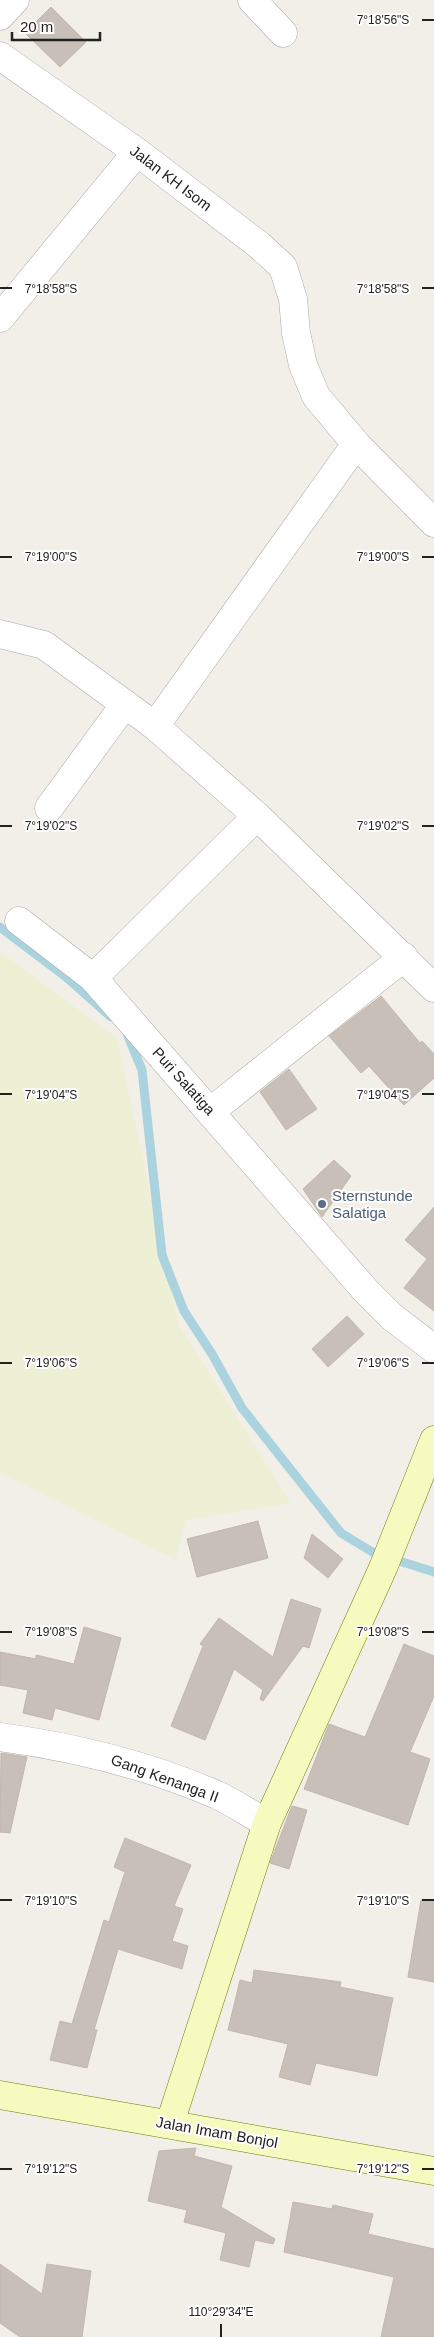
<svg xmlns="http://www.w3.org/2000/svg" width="434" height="2337" font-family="Arial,sans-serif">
<rect width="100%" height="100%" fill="#f2efe9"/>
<polygon fill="#eef0d5" points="0,952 117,1038 179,1325 291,1503 186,1520 176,1560 0,1473"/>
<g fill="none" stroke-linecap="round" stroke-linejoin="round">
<g stroke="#aad3df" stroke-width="9">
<polyline points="0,927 66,977 111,1017"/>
<polyline points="126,1031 142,1070 162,1255 184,1311 212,1354 242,1408 341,1533 374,1553 434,1572"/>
</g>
</g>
<g fill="#c7bfb8" stroke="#c4b6ab">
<polygon points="51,7 86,42 60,67 25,33"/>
<polygon points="381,996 420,1043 422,1041 434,1054 434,1078 404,1105 369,1066 361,1073 329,1036"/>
<polygon points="289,1069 317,1109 286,1130 260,1092"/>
<polygon points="334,1160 351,1176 322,1217 303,1189"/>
<polygon points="434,1207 434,1311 404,1288 427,1259 405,1240"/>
<polygon points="347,1316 364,1334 328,1367 312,1349"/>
<polygon points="258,1521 268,1558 197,1577 187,1539"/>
<polygon points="312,1534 343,1559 328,1578 304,1558"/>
<polygon points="291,1599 321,1609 309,1648 303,1646 263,1701 260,1699 263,1690 234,1669 205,1740 171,1726 203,1646 200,1644 219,1618 273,1657"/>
<polygon points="84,1627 121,1638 99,1720 55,1708 52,1720 23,1713 28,1690 0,1685 0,1652 36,1659 36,1655 74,1664"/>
<polygon points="404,1644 434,1656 434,1696 410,1752 430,1759 408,1825 304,1789 329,1724 365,1737"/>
<polygon points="1,1753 27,1757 10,1833 0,1832"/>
<polygon points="292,1806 307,1810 289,1869 270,1863"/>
<polygon points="125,1838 191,1865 174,1906 183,1909 172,1941 188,1946 182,1969 118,1949 94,2030 97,2030 87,2068 50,2060 60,2021 72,2024 104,1920 109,1922 125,1872 114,1867"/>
<polygon points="421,1900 434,1901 434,1982 408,1977"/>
<polygon points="254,1970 341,1982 340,1987 393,1998 377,2076 316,2063 310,2085 279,2077 288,2044 228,2030 240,1980 252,1983"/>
<polygon points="196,2148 194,2156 232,2166 221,2207 275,2239 273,2244 255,2240 249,2267 220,2260 226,2233 184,2222 187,2210 148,2201 159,2151"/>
<polygon points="293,2202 332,2209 333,2205 373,2214 368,2234 434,2249 434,2337 381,2337 394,2277 284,2252"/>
<polygon points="0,2264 42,2294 47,2264 91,2271 82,2337 20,2337 0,2323"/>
</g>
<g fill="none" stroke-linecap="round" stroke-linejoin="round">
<g stroke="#a9a9a9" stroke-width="29">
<g id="street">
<polyline points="252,0 283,33"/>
<polyline points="0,16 15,0"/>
<polyline points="0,56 137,152 259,245 283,267 293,299 296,333 303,365 316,396 356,444 434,523"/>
<polyline points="0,318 137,152"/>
<polyline points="0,634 44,645 155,726 356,444"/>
<polyline points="155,726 257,816 434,988"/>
<polyline points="49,808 125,704"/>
<polyline points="257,816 93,978 366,1291 392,1317 434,1349"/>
<polyline points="19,921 93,978"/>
<polyline points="211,1111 404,957"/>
<path d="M0 1737C75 1747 148 1765 217 1795 234 1803 250 1814 267 1823"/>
</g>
</g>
<g stroke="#707d05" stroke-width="29">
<g id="secondary">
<polyline points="0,2095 434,2171"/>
<polyline points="170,2123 267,1823 383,1568 434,1440"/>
</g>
</g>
<use href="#street" stroke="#fff" stroke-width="28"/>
<use href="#secondary" stroke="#f7fabf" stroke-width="28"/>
</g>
<path fill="none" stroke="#222" stroke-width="2" d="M422 20H434M0 288H12M422 288H434M0 557H12M422 557H434M0 826H12M422 826H434M0 1094H12M422 1094H434M0 1363H12M422 1363H434M0 1632H12M422 1632H434M0 1900H12M422 1900H434M0 2169H12M422 2169H434M221 2324V2337"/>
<circle fill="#5c6f8a" stroke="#fff" stroke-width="2" cx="322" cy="1204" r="5"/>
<g text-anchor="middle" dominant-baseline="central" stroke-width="4" stroke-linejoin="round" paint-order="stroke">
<g font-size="15" fill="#222" stroke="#fff">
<text transform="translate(171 178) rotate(37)">Jalan KH Isom</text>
<text transform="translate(184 1081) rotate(48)">Puri Salatiga</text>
<text transform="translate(165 1778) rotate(20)">Gang Kenanga II</text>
<text transform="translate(217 2132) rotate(10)">Jalan Imam Bonjol</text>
</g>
<g font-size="15" fill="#4e5e75" stroke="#fff" text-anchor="start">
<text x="332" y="1195">Sternstunde<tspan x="332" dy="17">Salatiga</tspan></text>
</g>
</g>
<g font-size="12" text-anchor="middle" fill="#222" stroke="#fff" stroke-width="4" stroke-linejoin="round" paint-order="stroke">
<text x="383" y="24">7°18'56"S</text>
<text x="51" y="293">7°18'58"S</text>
<text x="383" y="293">7°18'58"S</text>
<text x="51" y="561">7°19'00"S</text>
<text x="383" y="561">7°19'00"S</text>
<text x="51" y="830">7°19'02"S</text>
<text x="383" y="830">7°19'02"S</text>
<text x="51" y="1099">7°19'04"S</text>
<text x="383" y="1099">7°19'04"S</text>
<text x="51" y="1367">7°19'06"S</text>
<text x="383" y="1367">7°19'06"S</text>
<text x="51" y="1636">7°19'08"S</text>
<text x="383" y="1636">7°19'08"S</text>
<text x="51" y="1905">7°19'10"S</text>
<text x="383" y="1905">7°19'10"S</text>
<text x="51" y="2173">7°19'12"S</text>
<text x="383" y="2173">7°19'12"S</text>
<text x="221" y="2316">110°29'34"E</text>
</g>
<path d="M12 32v8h88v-8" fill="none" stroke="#222222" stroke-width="2.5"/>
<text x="20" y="32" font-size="15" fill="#222222" stroke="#ffffff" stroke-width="4" paint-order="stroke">20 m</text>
</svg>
